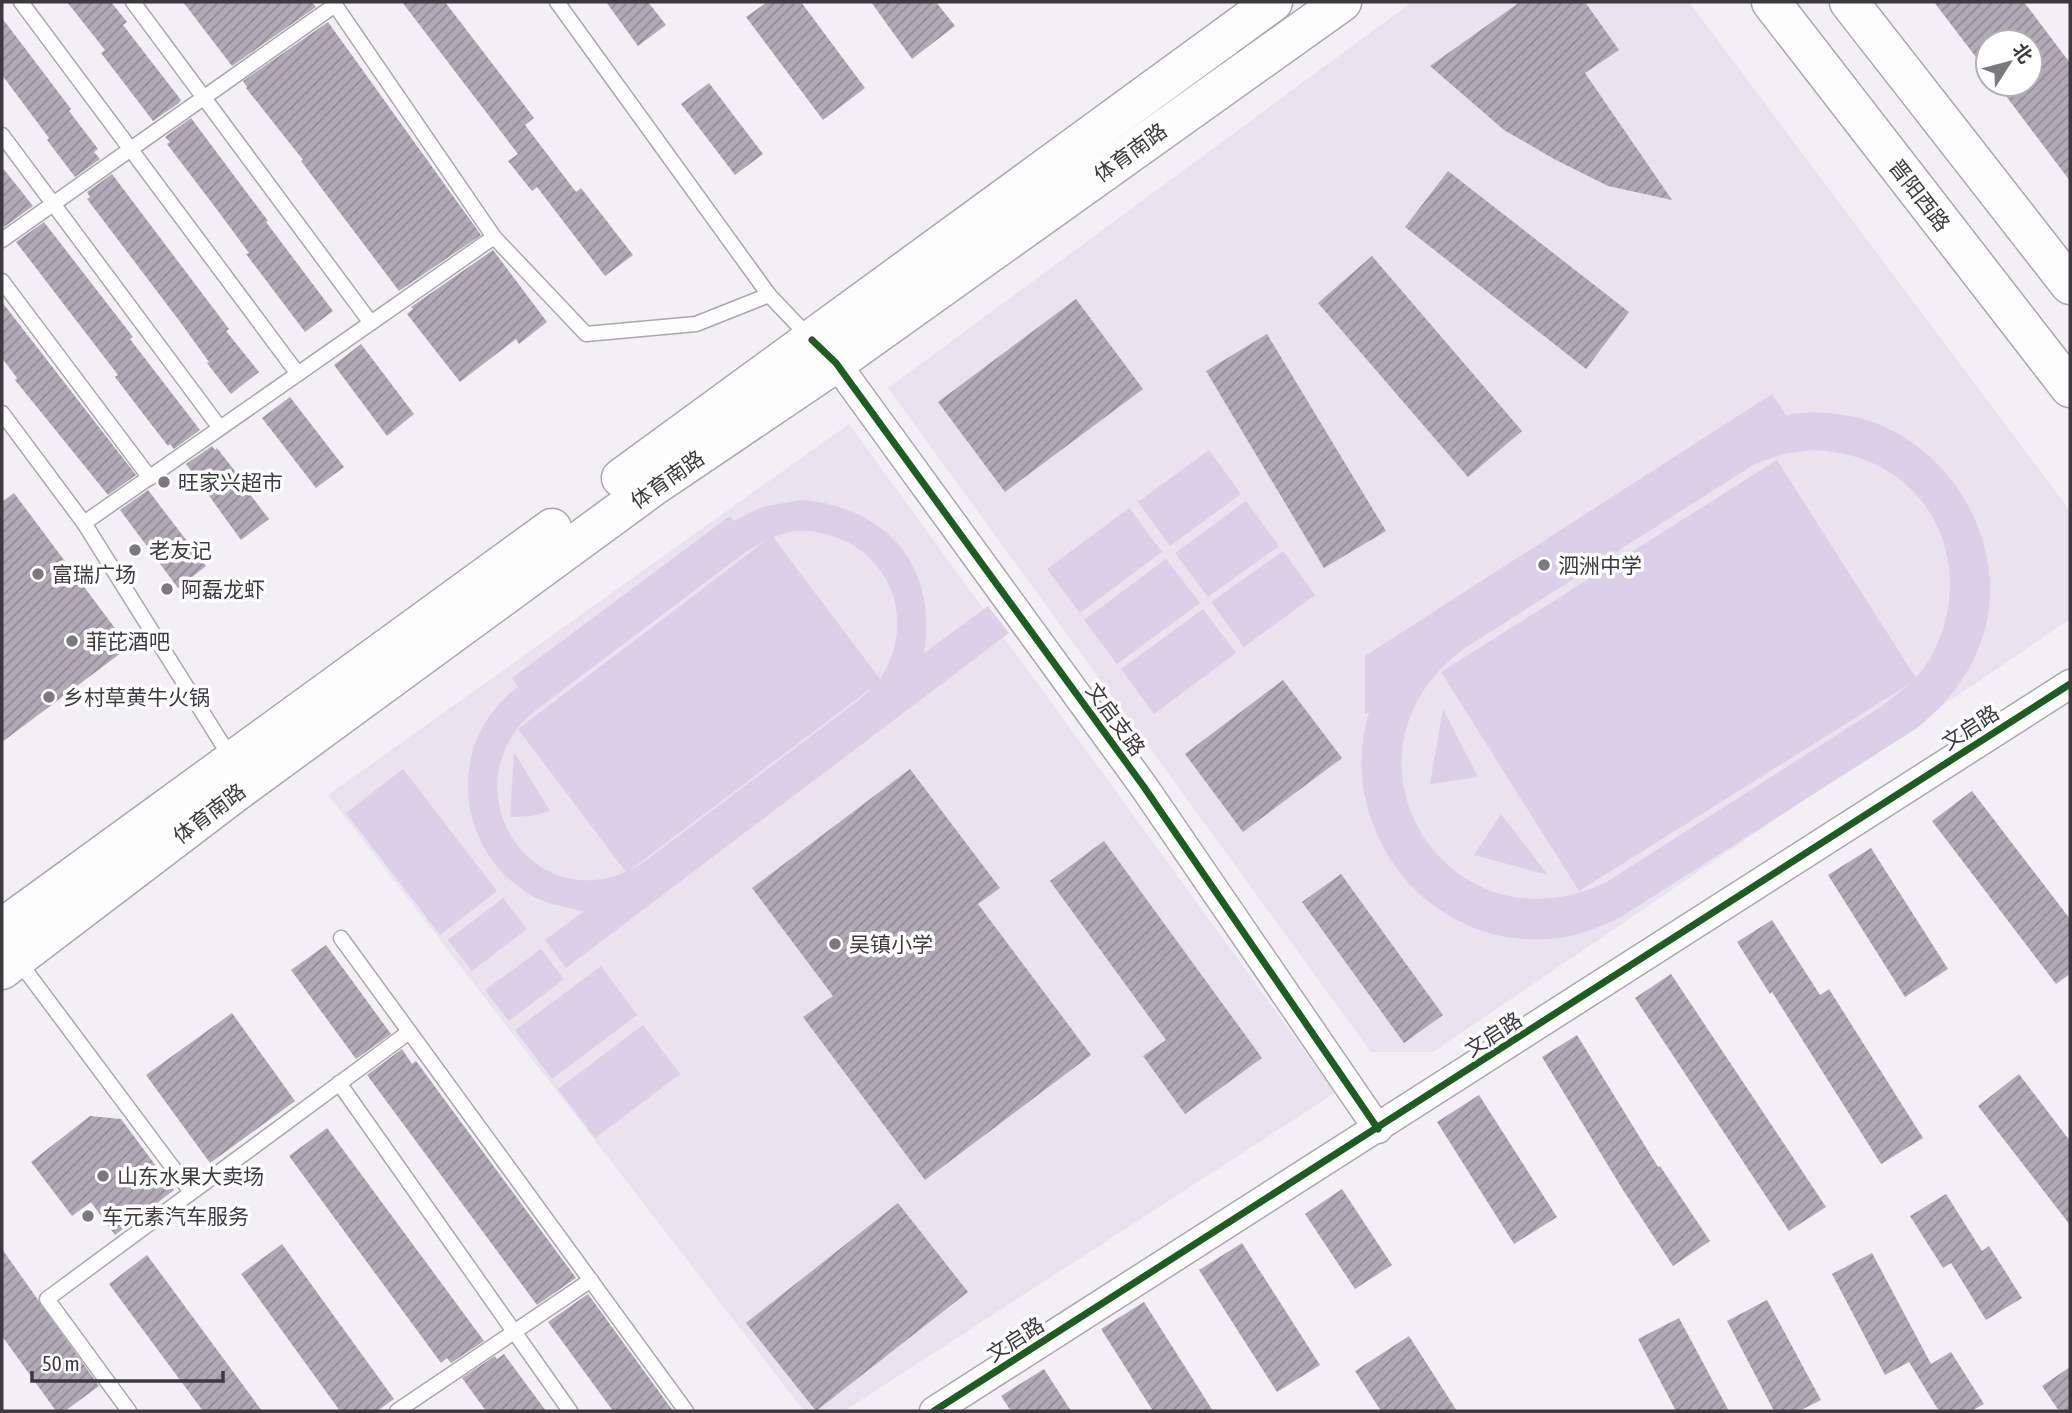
<svg xmlns="http://www.w3.org/2000/svg" width="2072" height="1413" font-family="'Asap Condensed','Noto Sans SC',sans-serif">
<defs>
<pattern id="building-hatch" width="6" height="6" patternUnits="userSpaceOnUse" patternTransform="scale(1.75)"><rect width="6" height="6" fill="#b2abb7"/><path d="M-1 1l2-2M0 6l6-6M5 7l2-2" fill="none" stroke="#928c96"/></pattern>
</defs>
<rect width="100%" height="100%" fill="#f2eff5"/>
<g fill="#e8e3ef">
<polygon points="1412,2 1689,2 2070,511 2070,619 1433,1052 1371,1052 888,388"/>
<polygon points="849,424 1335,1093 844,1411 804,1411 328,795"/>
</g>
<g fill="#dcd0e8" fill-rule="evenodd">
<path d="M1772 394 1786 415C1811 410 1835 412 1859 418 1951 441 2013 548 1982 639 1969 676 1947 704 1917 728L1621 917C1598 928 1576 937 1550 939 1427 949 1334 828 1369 712L1365 714V656ZM1813 450C1833 451 1852 454 1870 462 1957 498 1974 610 1916 678L1777 460 1441 672 1579 891 1911 683 1882 706 1605 883C1444 957 1322 752 1465 648L1755 464 1783 454Z"/>
<polygon points="1209,450 1241,494 1170,546 1138,502"/>
<path d="M802 500C888 507 938 568 924 653L988 606 1009 633 566 968 545 940 584 911C562 907 541 903 523 890 453 842 448 738 518 687L512 678 730 516 734 521 762 507ZM793 531C875 527 926 608 880 679L773 537ZM768 539 518 729 626 872C526 914 451 786 531 714L747 551ZM874 686 859 700 644 862 630 870Z"/>
<polygon points="1246,501 1279,546 1208,597 1175,553"/>
<polygon points="1129,508 1162,552 1080,613 1047,569"/>
<polygon points="1283,551 1315,595 1244,647 1211,602"/>
<polygon points="1166,559 1200,603 1117,664 1084,620"/>
<polygon points="1203,609 1236,653 1154,714 1121,669"/>
<polygon points="1443,709 1478,777 1430,784"/>
<polygon points="514,752 550,811 531,816 510,817"/>
<polygon points="403,769 497,891 440,935 346,813"/>
<polygon points="1501,814 1548,875 1474,855"/>
<polygon points="503,898 527,929 472,971 448,940"/>
<polygon points="541,949 564,979 509,1021 485,990"/>
<polygon points="601,966 637,1015 552,1079 515,1030"/>
<polygon points="643,1025 680,1074 595,1138 558,1089"/>
</g>
<g fill="url(#building-hatch)">
<polygon points="67,2 111,2 127,22 123,25 181,100 179,103 153,121 101,53 105,50"/>
<polygon points="183,2 312,2 316,7 232,66"/>
<polygon points="402,2 445,2 534,118 525,125 576,192 581,188 633,255 605,276 537,187 532,191 508,161 518,154"/>
<polygon points="606,2 648,2 666,25 638,46"/>
<polygon points="767,2 801,2 865,88 823,120 746,17"/>
<polygon points="871,2 936,2 955,26 912,59"/>
<polygon points="1520,2 1585,2 1619,50 1585,73 1672,200 1608,186 1554,159 1504,130 1430,66"/>
<polygon points="1934,2 2024,2 2070,63 2070,181 1997,84 2030,84 2030,42 1988,42 1988,73"/>
<polygon points="2,18 71,109 69,111 98,149 94,152 100,159 75,177 47,140 49,138 2,75"/>
<polygon points="328,22 481,235 399,291 301,161 303,160 246,88 247,87 243,81"/>
<polygon points="709,83 763,154 735,175 681,104"/>
<polygon points="191,118 268,221 266,222 333,311 305,332 246,254 249,253 218,211 167,144 170,142 165,137"/>
<polygon points="2,167 33,206 4,227 2,223"/>
<polygon points="1448,171 1629,312 1586,369 1405,227"/>
<polygon points="112,174 229,329 226,331 259,372 231,394 207,363 209,362 178,319 87,199 90,197 87,192"/>
<polygon points="44,222 133,337 130,339 200,430 174,449 170,444 168,446 144,415 115,377 118,375 16,242"/>
<polygon points="493,250 547,322 519,344 516,339 460,382 407,314 413,309 411,307"/>
<polygon points="1372,256 1522,431 1468,477 1318,303"/>
<polygon points="1076,299 1143,389 1005,492 938,402"/>
<polygon points="2,302 136,475 108,495 15,380 17,378 2,358"/>
<polygon points="1267,334 1386,531 1324,568 1206,371"/>
<polygon points="361,344 414,414 387,436 334,365"/>
<polygon points="290,397 344,467 316,488 262,418"/>
<polygon points="212,446 215,450 217,448 241,479 239,480 269,519 241,540 186,464"/>
<polygon points="148,490 206,566 178,588 120,510"/>
<polygon points="14,493 129,647 2,742 2,502"/>
<polygon points="1283,680 1342,758 1243,832 1185,754"/>
<polygon points="910,769 1000,888 978,904 1091,1055 925,1180 803,1017 833,996 752,888"/>
<polygon points="1972,791 2070,919 2070,974 2056,984 1932,821"/>
<polygon points="1104,841 1262,1058 1185,1114 1143,1056 1166,1040 1050,881"/>
<polygon points="1871,848 1948,969 1905,997 1828,875"/>
<polygon points="1341,874 1443,1015 1404,1043 1302,902"/>
<polygon points="1772,920 1820,995 1829,989 1923,1138 1881,1164 1772,992 1770,994 1737,942"/>
<polygon points="326,945 391,1034 356,1059 291,970"/>
<polygon points="1671,974 1826,1207 1789,1231 1635,998"/>
<polygon points="232,1013 295,1101 210,1163 146,1075"/>
<polygon points="1577,1035 1658,1167 1660,1166 1710,1241 1673,1266 1623,1190 1542,1057"/>
<polygon points="402,1049 412,1064 416,1061 576,1278 537,1305 367,1075"/>
<polygon points="2019,1074 2070,1141 2070,1225 1978,1106"/>
<polygon points="1479,1095 1557,1217 1514,1244 1437,1122"/>
<polygon points="90,1116 121,1119 174,1190 115,1235 91,1202 72,1216 31,1162"/>
<polygon points="327,1128 484,1341 451,1363 447,1358 441,1363 289,1156"/>
<polygon points="1342,1189 1392,1265 1355,1289 1305,1214"/>
<polygon points="1946,1194 1982,1251 1989,1246 2022,1298 1986,1320 1951,1263 1943,1268 1910,1216"/>
<polygon points="898,1203 968,1292 816,1411 746,1323"/>
<polygon points="1242,1243 1320,1365 1277,1392 1199,1270"/>
<polygon points="282,1244 394,1399 377,1411 340,1411 241,1274"/>
<polygon points="2,1249 99,1386 65,1411 56,1411 2,1336"/>
<polygon points="1872,1253 1931,1364 1951,1352 1984,1404 1971,1411 1939,1411 1909,1362 1885,1375 1832,1274"/>
<polygon points="147,1255 262,1411 203,1411 109,1284"/>
<polygon points="588,1294 673,1411 613,1411 548,1322"/>
<polygon points="1767,1300 1821,1400 1799,1411 1774,1411 1727,1321"/>
<polygon points="1144,1302 1213,1411 1153,1411 1101,1329"/>
<polygon points="1679,1318 1729,1411 1676,1411 1638,1339"/>
<polygon points="1409,1336 1457,1411 1381,1411 1355,1371"/>
<polygon points="504,1354 546,1411 486,1411 462,1378 495,1356 497,1359"/>
<polygon points="2070,1367 2070,1411 2059,1411 2042,1386"/>
<polygon points="1044,1369 1071,1411 1011,1411 1001,1396"/>
</g>
<g fill="none" stroke-linecap="round" stroke-linejoin="round">
<g stroke="#aaa8ad" stroke-width="17">
<g id="service">
<polyline points="21,2 298,374"/>
<polyline points="133,2 371,323"/>
<polyline points="333,2 494,237"/>
<polyline points="557,2 769,295 811,339"/>
<polyline points="2,135 220,428"/>
<polyline points="2,240 335,5"/>
<polyline points="2,281 150,478"/>
<polyline points="2,413 84,523 231,758"/>
<polyline points="84,523 494,237 586,334 696,324 769,295"/>
<polyline points="341,938 686,1411"/>
<polyline points="17,959 191,1192"/>
<polyline points="339,1083 570,1411"/>
<polyline points="129,1411 47,1299 409,1032"/>
<polyline points="397,1411 591,1280"/>
</g>
</g>
<g stroke="#aaa8ad" stroke-width="31">
<g id="minor">
<polyline points="823,350 836,363 1144,787 1378,1129"/>
<polyline points="934,1411 2070,684"/>
</g>
</g>
<g stroke="#aaa8ad" stroke-width="41">
<g id="secondary">
<polyline points="1771,2 2070,388"/>
<polyline points="1849,2 2070,285"/>
<polyline points="621,478 1273,2"/>
<polyline points="2,928 552,528"/>
<polyline points="2,970 240,789 654,486 836,363 1342,2"/>
</g>
</g>
<use href="#service" stroke="#fdfdfe" stroke-width="14"/>
<use href="#minor" stroke="#fdfdfe" stroke-width="28"/>
<use href="#secondary" stroke="#fdfdfe" stroke-width="38"/>
<g stroke="#fff" stroke-width="11">
<g id="cycleway">
<polyline points="812,340 836,363 1144,787 1378,1129"/>
<polyline points="934,1411 2070,684"/>
</g>
</g>
<use href="#cycleway" stroke="#1b5e20" stroke-width="7"/>
</g>
<g fill="#7c797e" stroke="#fff" stroke-width="2.5">
<circle cx="164" cy="482" r="7"/>
<circle cx="135" cy="550" r="7"/>
<circle cx="1544" cy="565" r="7"/>
<circle cx="38" cy="574" r="7"/>
<circle cx="167" cy="589" r="7"/>
<circle cx="72" cy="641" r="7"/>
<circle cx="49" cy="697" r="7"/>
<circle cx="835" cy="944" r="7"/>
<circle cx="103" cy="1176" r="7"/>
<circle cx="88" cy="1216" r="7"/>
</g>
<g text-anchor="middle" dominant-baseline="central" stroke-width="7" stroke-linejoin="round" paint-order="stroke">
<g font-size="21" fill="#3c3a3e" stroke="#fff">
<text transform="translate(1130 152) rotate(-36)">体育南路</text>
<text transform="translate(1920 195) rotate(52)">晋阳西路</text>
<text transform="translate(667 479) rotate(-35)">体育南路</text>
<text transform="translate(1116 719) rotate(54)">文启支路</text>
<text transform="translate(1970 727) rotate(-33)">文启路</text>
<text transform="translate(209 813) rotate(-37)">体育南路</text>
<text transform="translate(1493 1034) rotate(-33)">文启路</text>
<text transform="translate(1015 1339) rotate(-33)">文启路</text>
</g>
<g font-size="21" fill="#3c3a3e" stroke="#fff" text-anchor="start">
<text x="178" y="482">旺家兴超市</text>
<text x="149" y="550">老友记</text>
<text x="1558" y="565">泗洲中学</text>
<text x="52" y="574">富瑞广场</text>
<text x="181" y="589">阿磊龙虾</text>
<text x="86" y="641">菲芘酒吧</text>
<text x="63" y="697">乡村草黄牛火锅</text>
<text x="849" y="944">吴镇小学</text>
<text x="117" y="1176">山东水果大卖场</text>
<text x="102" y="1216">车元素汽车服务</text>
</g>
</g>
<rect width="2072" height="1413" fill="none" stroke="#3c3a3e" stroke-width="7"/>
<g transform="translate(2009 63) rotate(54)"><circle r="33" fill="#ffffff" stroke="#b1b0b2" stroke-width="2"/>
<path d="M0-5L12 26L0 18L-12 26Z" fill="#7c797e"/>
<text y="-10" font-size="19" font-weight="bold" text-anchor="middle" fill="#3c3a3e">北</text>
</g>
<path d="M32 1371v10h191v-10" fill="none" stroke="#3c3a3e" stroke-width="3.5"/>
<text x="42" y="1371" font-size="21" fill="#3c3a3e" stroke="#ffffff" stroke-width="5" paint-order="stroke">50 m</text>
</svg>
